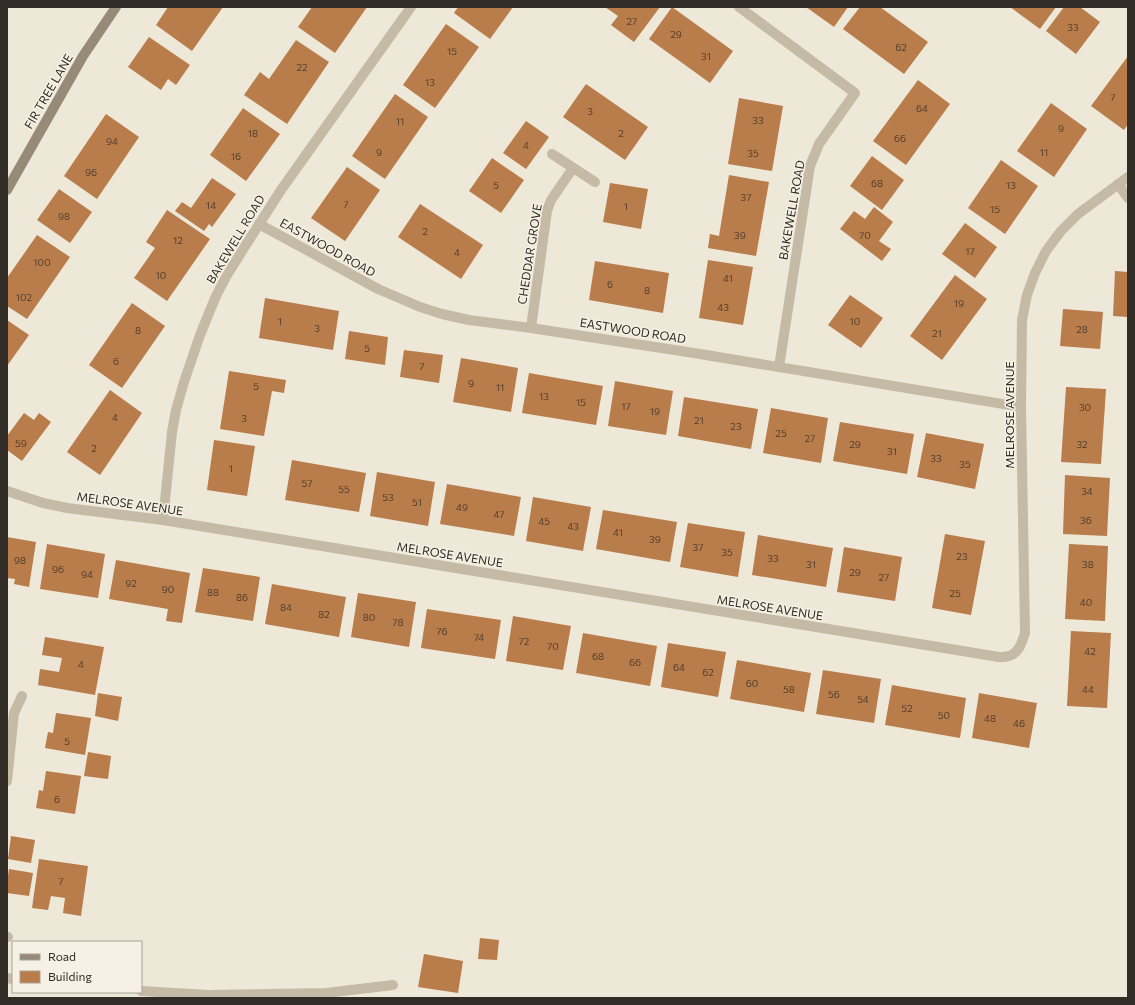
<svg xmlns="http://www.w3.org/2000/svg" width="1135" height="1005" font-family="Commissioner,sans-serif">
<rect width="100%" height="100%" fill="#eee8d8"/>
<g fill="#b97c4b">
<polygon points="168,7 223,7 192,51 156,25"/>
<polygon points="312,7 367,7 335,53 298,27"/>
<polygon points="458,7 513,7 490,39 454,13"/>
<polygon points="605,7 660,7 634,42 611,25 618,16"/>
<polygon points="672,7 733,51 710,83 649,39"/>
<polygon points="806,7 848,7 834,27"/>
<polygon points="860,7 880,7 928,42 904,74 843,29"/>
<polygon points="1010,7 1056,7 1040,29"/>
<polygon points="1064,7 1080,7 1100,22 1076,54 1046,31"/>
<polygon points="446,24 479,47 435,108 403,85"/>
<polygon points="149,37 190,65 176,85 168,79 161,90 128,67"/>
<polygon points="296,40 329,62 287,124 244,95 260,72 269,79"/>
<polygon points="1128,56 1128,124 1124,130 1091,106"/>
<polygon points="918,80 950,104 906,165 873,141"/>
<polygon points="586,84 648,127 625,160 563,117"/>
<polygon points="395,94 428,117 385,179 352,156"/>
<polygon points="739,98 783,106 772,171 728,164"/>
<polygon points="1051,103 1087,129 1054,177 1017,151"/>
<polygon points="243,108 280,134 246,181 210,155"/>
<polygon points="106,114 139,137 97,199 64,176"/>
<polygon points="526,121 549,137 526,169 503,153"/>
<polygon points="872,156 904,180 882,210 850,186"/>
<polygon points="492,158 524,180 501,213 469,191"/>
<polygon points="1001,160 1038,186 1005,234 968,208"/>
<polygon points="347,167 380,190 345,241 311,218"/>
<polygon points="729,175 769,182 756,256 708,248 710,234 719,236"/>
<polygon points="212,178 236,194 212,227 209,224 204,231 175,211 182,202 191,208"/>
<polygon points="610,183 648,189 641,229 603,222"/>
<polygon points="59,189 92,212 70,243 37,220"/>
<polygon points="420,204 483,245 461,279 398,237"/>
<polygon points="874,207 893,222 879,241 891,249 882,261 840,229 854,211 865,219"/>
<polygon points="167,210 210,239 167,301 134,278 155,248 146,242"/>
<polygon points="965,223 997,247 975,278 942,254"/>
<polygon points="37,235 70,257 27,319 7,306 7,278"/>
<polygon points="708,260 753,267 743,325 699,318"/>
<polygon points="595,261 669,273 663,313 589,300"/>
<polygon points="1115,271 1128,272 1128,317 1113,316"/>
<polygon points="955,275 987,299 942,360 910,336"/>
<polygon points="850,295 883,318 861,348 828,325"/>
<polygon points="265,298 339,311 333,350 259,338"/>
<polygon points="132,303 165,326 122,388 89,365"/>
<polygon points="1063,309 1103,312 1100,349 1060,346"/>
<polygon points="7,320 29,335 7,366"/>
<polygon points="349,331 388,337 385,365 345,359"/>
<polygon points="404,350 443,355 439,383 400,377"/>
<polygon points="461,358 518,368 511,412 453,402"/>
<polygon points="229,371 286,380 284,393 272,391 264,436 220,429"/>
<polygon points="529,373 603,386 596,425 522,413"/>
<polygon points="615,381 673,391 666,435 608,426"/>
<polygon points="1066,387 1106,389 1101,464 1061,462"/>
<polygon points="110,390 142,413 100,475 67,452"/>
<polygon points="684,397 758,409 751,449 678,436"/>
<polygon points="771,408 828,418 821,463 763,453"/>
<polygon points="24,413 34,420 39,413 51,422 22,461 7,450 7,436"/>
<polygon points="840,422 914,434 907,474 833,461"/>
<polygon points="926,433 984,444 975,489 917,477"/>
<polygon points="214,440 255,446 247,496 207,490"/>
<polygon points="292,460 366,473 359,512 285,500"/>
<polygon points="377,472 435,482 428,526 370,516"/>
<polygon points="1065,475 1110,478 1107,536 1063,534"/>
<polygon points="447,484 521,497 514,536 440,524"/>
<polygon points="533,497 591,507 583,551 526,541"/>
<polygon points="603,510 677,522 670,562 596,549"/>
<polygon points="688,523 745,532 738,577 680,567"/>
<polygon points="945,534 985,541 971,615 932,608"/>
<polygon points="758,535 833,548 826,587 752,575"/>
<polygon points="7,537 36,542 29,587 14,584 15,579 7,578"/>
<polygon points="47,544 105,554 98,598 40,589"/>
<polygon points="1069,544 1108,546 1105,621 1065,619"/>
<polygon points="844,547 902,557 895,601 837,592"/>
<polygon points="116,560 190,573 182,623 166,621 168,609 109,599"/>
<polygon points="203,568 260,577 253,621 195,612"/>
<polygon points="272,584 346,597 339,637 265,624"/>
<polygon points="358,593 416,602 409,647 351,637"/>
<polygon points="427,609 501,620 495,659 421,648"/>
<polygon points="513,616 571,626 563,670 506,661"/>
<polygon points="1071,631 1111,633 1107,708 1067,706"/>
<polygon points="583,633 657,646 650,686 576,673"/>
<polygon points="45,637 104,647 95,695 38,685 40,669 59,672 62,658 42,655"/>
<polygon points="668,643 726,652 718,697 661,687"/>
<polygon points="737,660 811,673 804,712 730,699"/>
<polygon points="823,670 881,679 874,723 816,714"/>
<polygon points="892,685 966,698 960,738 885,725"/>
<polygon points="98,693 122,697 118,721 95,716"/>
<polygon points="979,693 1037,703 1029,748 972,738"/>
<polygon points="56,713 91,718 85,755 45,748 48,732 53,733"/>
<polygon points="88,752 111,756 108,779 84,776"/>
<polygon points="46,771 81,776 75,814 36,808 39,790 43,791"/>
<polygon points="11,836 35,840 31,863 8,859"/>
<polygon points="39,859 88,866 81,916 63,913 65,898 51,896 48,910 32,908"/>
<polygon points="9,869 33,873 29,896 7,893 7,883"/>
<polygon points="480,938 499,940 497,960 478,959"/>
<polygon points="424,954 463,961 458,993 418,987"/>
</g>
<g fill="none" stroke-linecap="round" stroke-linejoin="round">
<g stroke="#c4baa6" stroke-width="10">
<polyline points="7,978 13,979"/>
<polyline points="141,991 208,995 326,993 393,985"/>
</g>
<g stroke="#c4baa6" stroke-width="10">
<polyline points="739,7 855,93 819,144 810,166 779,367"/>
<polyline points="552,154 595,182"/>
<polyline points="1118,184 1128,198"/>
<polyline points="259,224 378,289 420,307 442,314 469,320 531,328 694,353 1021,407"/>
<polyline points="531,328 547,211 551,200 573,168"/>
<path d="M7 491 43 503 67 508 163 520 999 657C1002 657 1006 657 1009 656 1019 653 1022 642 1025 633L1021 407 1022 320 1027 295 1035 273 1046 251 1061 231 1078 214 1128 177"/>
<polyline points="163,520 172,432 176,410 184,382 200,335 216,296 226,277 242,251 281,190 411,7"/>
<polyline points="7,781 14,713 22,696"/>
<polyline points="7,937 8,937"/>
</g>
<polyline stroke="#978a78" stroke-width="10" points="7,190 83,56 116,7"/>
</g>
<g text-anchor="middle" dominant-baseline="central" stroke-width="3" stroke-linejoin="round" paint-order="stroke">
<g font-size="10" fill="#53402f">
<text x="632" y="21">27</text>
<text x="1073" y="27">33</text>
<text x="676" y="34">29</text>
<text x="901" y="47">62</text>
<text x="452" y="51">15</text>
<text x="706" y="56">31</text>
<text x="302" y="67">22</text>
<text x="430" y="82">13</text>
<text x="1113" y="97">7</text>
<text x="922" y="108">64</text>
<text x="590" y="111">3</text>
<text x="758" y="120">33</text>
<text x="400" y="121">11</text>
<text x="1061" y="128">9</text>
<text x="253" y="133">18</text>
<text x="621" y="133">2</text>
<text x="900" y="138">66</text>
<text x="112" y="141">94</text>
<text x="526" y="145">4</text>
<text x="379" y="152">9</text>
<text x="1044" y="152">11</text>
<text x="753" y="153">35</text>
<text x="236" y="156">16</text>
<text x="91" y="172">96</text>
<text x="877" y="183">68</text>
<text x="496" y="185">5</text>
<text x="1011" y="185">13</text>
<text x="746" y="197">37</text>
<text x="346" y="204">7</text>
<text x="211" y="205">14</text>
<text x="626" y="206">1</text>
<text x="995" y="209">15</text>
<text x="64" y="216">98</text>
<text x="425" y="231">2</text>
<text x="740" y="235">39</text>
<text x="865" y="235">70</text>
<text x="178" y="240">12</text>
<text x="970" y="251">17</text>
<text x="457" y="252">4</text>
<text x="42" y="262">100</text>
<text x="161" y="275">10</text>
<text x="728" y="278">41</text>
<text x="610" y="284">6</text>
<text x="647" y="290">8</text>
<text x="24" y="297">102</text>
<text x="959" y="303">19</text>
<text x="723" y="307">43</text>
<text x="280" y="321">1</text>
<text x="855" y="321">10</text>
<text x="317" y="328">3</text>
<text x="1082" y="329">28</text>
<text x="138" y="330">8</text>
<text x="937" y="333">21</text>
<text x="367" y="348">5</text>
<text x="116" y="361">6</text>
<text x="422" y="366">7</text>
<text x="471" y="383">9</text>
<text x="256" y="386">5</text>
<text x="500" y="387">11</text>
<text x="544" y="396">13</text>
<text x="581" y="402">15</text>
<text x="626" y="406">17</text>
<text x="1085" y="407">30</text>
<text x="655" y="411">19</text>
<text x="115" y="417">4</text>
<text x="244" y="418">3</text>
<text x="699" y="420">21</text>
<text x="736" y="426">23</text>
<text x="781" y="433">25</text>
<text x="810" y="438">27</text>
<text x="21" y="443">59</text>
<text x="855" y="444">29</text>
<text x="1082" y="444">32</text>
<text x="94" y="448">2</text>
<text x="892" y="451">31</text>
<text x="936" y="458">33</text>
<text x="965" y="464">35</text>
<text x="231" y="468">1</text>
<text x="307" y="483">57</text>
<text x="344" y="489">55</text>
<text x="1087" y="491">34</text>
<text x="388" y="497">53</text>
<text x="417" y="502">51</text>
<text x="462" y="507">49</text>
<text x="499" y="514">47</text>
<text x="1086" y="520">36</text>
<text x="544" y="521">45</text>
<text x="573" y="526">43</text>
<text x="618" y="532">41</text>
<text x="655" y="539">39</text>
<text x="698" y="547">37</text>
<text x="727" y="552">35</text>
<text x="962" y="556">23</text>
<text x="773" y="558">33</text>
<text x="20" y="560">98</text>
<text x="811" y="564">31</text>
<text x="1088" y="564">38</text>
<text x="58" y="569">96</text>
<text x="855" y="572">29</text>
<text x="87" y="574">94</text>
<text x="884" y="577">27</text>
<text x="131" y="583">92</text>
<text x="168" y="589">90</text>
<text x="213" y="592">88</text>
<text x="955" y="593">25</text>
<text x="242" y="597">86</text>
<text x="1086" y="602">40</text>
<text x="286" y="607">84</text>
<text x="324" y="614">82</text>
<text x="369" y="617">80</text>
<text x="398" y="622">78</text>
<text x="442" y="631">76</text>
<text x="479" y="637">74</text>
<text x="524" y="641">72</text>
<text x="553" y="646">70</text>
<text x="1090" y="651">42</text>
<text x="598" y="656">68</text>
<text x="635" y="662">66</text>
<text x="81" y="664">4</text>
<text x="679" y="667">64</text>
<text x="708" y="672">62</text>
<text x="752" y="683">60</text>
<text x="789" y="689">58</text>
<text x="1088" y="689">44</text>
<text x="834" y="694">56</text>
<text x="863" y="699">54</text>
<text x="907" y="708">52</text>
<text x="944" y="715">50</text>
<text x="990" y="718">48</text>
<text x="1019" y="723">46</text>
<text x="67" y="741">5</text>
<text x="57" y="799">6</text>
<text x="61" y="881">7</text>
</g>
<g font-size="12" fill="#312c26" stroke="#f6f1e4">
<text transform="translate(48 91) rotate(-60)">FIR TREE LANE</text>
<text transform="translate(791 210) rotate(-80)">BAKEWELL ROAD</text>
<text transform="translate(235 239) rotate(-59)">BAKEWELL ROAD</text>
<text transform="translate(328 247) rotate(29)">EASTWOOD ROAD</text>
<text transform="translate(529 254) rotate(-81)">CHEDDAR GROVE</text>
<text transform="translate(633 330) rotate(9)">EASTWOOD ROAD</text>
<text transform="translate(1009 415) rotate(-90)">MELROSE AVENUE</text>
<text transform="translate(130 503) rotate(8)">MELROSE AVENUE</text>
<text transform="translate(450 554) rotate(9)">MELROSE AVENUE</text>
<text transform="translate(770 607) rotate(9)">MELROSE AVENUE</text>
</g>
</g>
<rect width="1135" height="1005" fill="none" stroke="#312c26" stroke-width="16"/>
<rect x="12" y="941" width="130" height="52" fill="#f6f1e4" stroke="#a7a298"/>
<rect x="20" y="954" width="20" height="6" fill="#978a78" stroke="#a7a298"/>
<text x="48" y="961" font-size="12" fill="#312c26">Road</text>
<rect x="20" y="971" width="20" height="12" fill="#b97c4b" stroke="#a7a298"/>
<text x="48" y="981" font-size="12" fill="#312c26">Building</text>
</svg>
